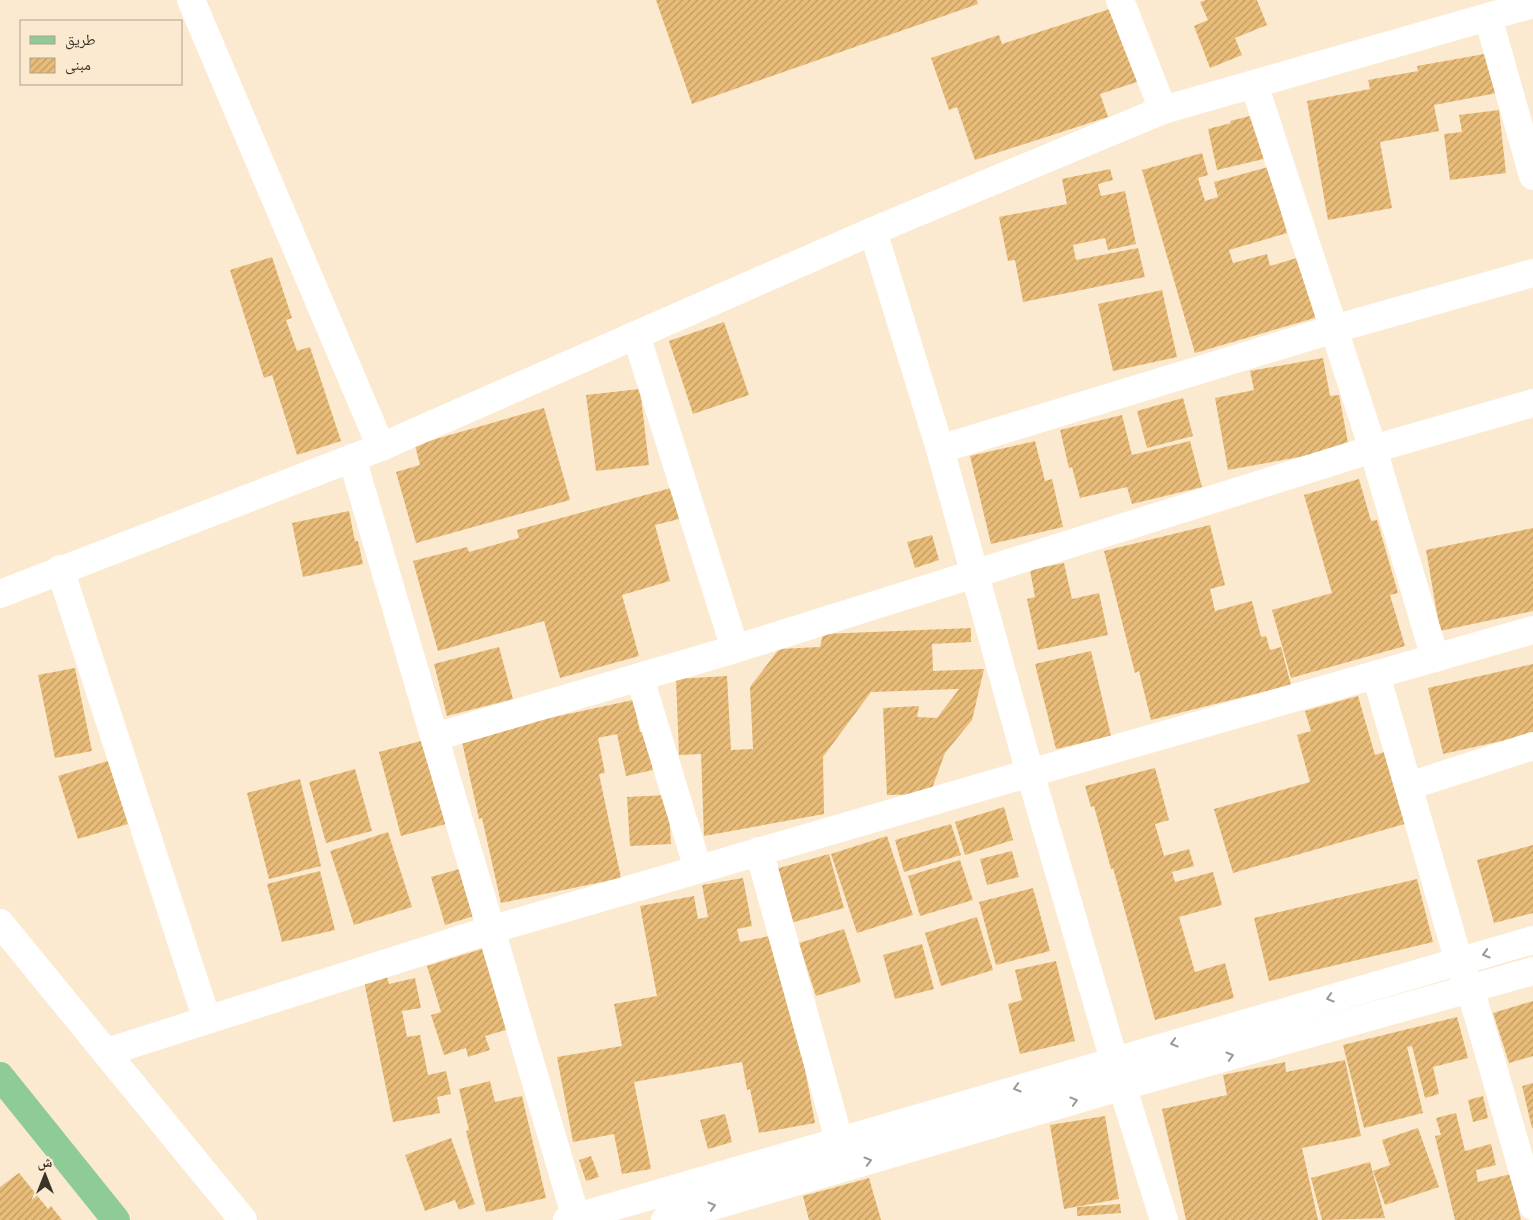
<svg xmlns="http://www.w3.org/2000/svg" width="1533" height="1220" font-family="Literata,'Noto Naskh Arabic',serif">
<defs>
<pattern id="building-hatch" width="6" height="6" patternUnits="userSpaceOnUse" patternTransform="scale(1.25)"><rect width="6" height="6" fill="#e9bd79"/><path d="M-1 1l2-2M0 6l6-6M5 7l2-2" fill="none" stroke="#be9a63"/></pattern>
</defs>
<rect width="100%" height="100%" fill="#fbead0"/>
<g fill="url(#building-hatch)">
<polygon points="656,0 977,0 978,4 692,104"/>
<polygon points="1206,0 1257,0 1267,25 1235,38 1242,55 1210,68 1194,26 1208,20 1200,2"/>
<polygon points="1119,6 1143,80 1100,94 1108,117 975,160 957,107 949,110 931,58 999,35 1002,44"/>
<polygon points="1490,53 1497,93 1434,105 1439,131 1380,142 1392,208 1328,220 1307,101 1370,89 1368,80 1418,71 1417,66"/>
<polygon points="1499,110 1506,173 1450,180 1444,134 1462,132 1459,115"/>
<polygon points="1266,112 1276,156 1217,170 1208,129 1231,123 1230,121"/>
<polygon points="1202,153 1208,175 1198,178 1205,201 1218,197 1214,182 1268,167 1287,233 1229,250 1233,263 1267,254 1270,266 1300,257 1318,317 1195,353 1142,170"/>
<polygon points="1110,169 1113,180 1098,184 1101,196 1125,191 1136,244 1108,250 1105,238 1073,245 1076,260 1138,248 1145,277 1023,302 1015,260 1008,261 999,217 1067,204 1062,179"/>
<polygon points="272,257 292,318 286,320 297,351 310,347 341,441 297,455 272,375 264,378 230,270"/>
<polygon points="1162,290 1177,357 1113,371 1098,304"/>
<polygon points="724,322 749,395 693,414 669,341"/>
<polygon points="1323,358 1330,396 1339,395 1349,448 1228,470 1215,398 1254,390 1250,371"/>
<polygon points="640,389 649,465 596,471 586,395"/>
<polygon points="1183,398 1193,436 1147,448 1137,411"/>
<polygon points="544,408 570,500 416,543 396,472 420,465 415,445"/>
<polygon points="1122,415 1132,455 1190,441 1202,487 1132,504 1127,487 1080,498 1072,467 1069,468 1060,430"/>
<polygon points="1035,441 1045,481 1052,479 1063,527 991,544 970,456"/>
<polygon points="1359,479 1371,521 1377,520 1398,593 1390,595 1405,646 1291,678 1272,610 1332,593 1304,495"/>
<polygon points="671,488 679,519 655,525 670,581 622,595 639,656 560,678 544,621 438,651 413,561 467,547 469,552 519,538 517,530"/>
<polygon points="349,511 355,541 358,541 363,564 303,577 292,523"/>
<polygon points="1210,525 1225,585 1210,589 1215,611 1252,601 1261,637 1266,636 1270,650 1281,647 1291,685 1151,720 1139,671 1135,673 1104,551"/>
<polygon points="1533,528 1533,611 1440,631 1426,550"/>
<polygon points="932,535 939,560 915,568 907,542"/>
<polygon points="1064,563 1072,599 1099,593 1108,635 1038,650 1027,599 1035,597 1030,570"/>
<polygon points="971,628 971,642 932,644 933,671 984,669 972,720 945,753 930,794 887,795 883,708 919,706 917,717 937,718 959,689 871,692 823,757 824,814 704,836 701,754 679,755 676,679 727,676 731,750 753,749 750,687 779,649 820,647 823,634"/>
<polygon points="499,647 513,699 447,716 434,664"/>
<polygon points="1091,651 1111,736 1056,749 1035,664"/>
<polygon points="1533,664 1533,734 1443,754 1428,688"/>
<polygon points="75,668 92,751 55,758 38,675"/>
<polygon points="1358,696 1375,755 1387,751 1408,823 1233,873 1214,809 1310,782 1297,735 1311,731 1305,711"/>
<polygon points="633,700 640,732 645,732 653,770 626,776 617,734 598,738 605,773 599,774 621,878 501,903 482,818 479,819 461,737"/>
<polygon points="425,740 446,824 401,836 379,752"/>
<polygon points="108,761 128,824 78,839 58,776"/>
<polygon points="1155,768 1169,820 1155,824 1164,856 1189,849 1194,866 1172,872 1175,882 1213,872 1222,905 1179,917 1195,972 1225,963 1234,998 1155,1020 1113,868 1111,869 1094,806 1091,807 1085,786"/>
<polygon points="355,769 372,831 326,843 309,782"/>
<polygon points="300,779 321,866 269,879 247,793"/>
<polygon points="668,795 671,844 630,846 627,797"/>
<polygon points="1004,807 1013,840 965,855 955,822"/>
<polygon points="951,824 961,855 904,872 895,840"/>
<polygon points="388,832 412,907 354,925 330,851"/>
<polygon points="887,836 913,915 857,933 831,854"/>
<polygon points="1533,845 1533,913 1494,923 1477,860"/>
<polygon points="1012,851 1019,877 987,885 980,859"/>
<polygon points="829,854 844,908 787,924 772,870"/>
<polygon points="960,860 973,900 920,916 908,876"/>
<polygon points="463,868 477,915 445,925 431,877"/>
<polygon points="320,871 335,930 282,942 267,884"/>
<polygon points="743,878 752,926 737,929 740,942 780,934 815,1123 759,1133 750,1089 747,1090 742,1062 634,1082 651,1169 622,1174 614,1134 573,1142 557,1057 622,1046 614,1004 657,996 640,906 694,896 698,919 708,917 702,885"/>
<polygon points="1417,879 1433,942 1269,981 1254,918"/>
<polygon points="1033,888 1050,951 996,965 979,902"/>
<polygon points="977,917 993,970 941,986 925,933"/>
<polygon points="844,929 861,982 816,996 799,943"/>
<polygon points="922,944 934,989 895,999 883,955"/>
<polygon points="485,948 513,1028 485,1036 490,1050 468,1057 466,1048 444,1055 431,1015 441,1012 427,966"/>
<polygon points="1056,961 1075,1041 1020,1054 1008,1004 1022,1000 1015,970"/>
<polygon points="387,977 389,984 415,978 421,1008 402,1011 407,1037 420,1035 428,1075 446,1071 451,1094 437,1097 440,1113 393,1122 364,981"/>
<polygon points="1533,1001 1533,1056 1509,1063 1493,1013"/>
<polygon points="1457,1017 1468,1058 1433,1067 1439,1094 1425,1098 1412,1046 1407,1047 1423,1113 1364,1128 1343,1045"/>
<polygon points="1345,1060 1361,1136 1302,1148 1318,1220 1186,1220 1162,1109 1227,1095 1223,1075 1285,1062 1286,1072"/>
<polygon points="490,1081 495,1102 522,1096 546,1198 486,1212 466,1131 469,1130 459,1089"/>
<polygon points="1533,1083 1533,1128 1532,1128 1522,1086"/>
<polygon points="1483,1096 1488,1118 1473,1122 1468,1100"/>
<polygon points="1456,1113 1465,1151 1491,1144 1496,1165 1476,1170 1478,1182 1511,1174 1521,1220 1455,1220 1435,1136 1441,1135 1436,1118"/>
<polygon points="725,1114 732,1142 708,1149 700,1120"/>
<polygon points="1105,1116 1119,1199 1064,1209 1050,1125"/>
<polygon points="1418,1128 1439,1187 1385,1205 1373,1171 1390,1165 1382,1140"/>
<polygon points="451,1138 475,1204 459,1210 455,1200 425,1211 405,1155"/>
<polygon points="591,1156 599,1177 586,1181 579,1160"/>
<polygon points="1370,1162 1385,1218 1322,1220 1311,1178"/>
<polygon points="19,1173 48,1209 51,1206 62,1220 0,1220 0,1187"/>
<polygon points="869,1178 881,1220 809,1220 803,1196"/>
<polygon points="1120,1204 1121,1213 1077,1216 1077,1207"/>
</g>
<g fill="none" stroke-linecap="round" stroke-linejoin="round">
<g stroke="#fff" stroke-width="28">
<polyline points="191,0 381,447"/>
<polyline points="1120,0 1163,110"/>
<polyline points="1488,17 1533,176"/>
<polyline points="1254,84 1373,449 1435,658"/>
<polyline points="873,231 940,449 1030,773 1114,1060 1164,1220"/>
<polyline points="636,335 735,649"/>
<polyline points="940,449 1334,329 1533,273"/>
<polyline points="352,458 576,1218"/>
<polyline points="60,569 207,1020"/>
<polyline points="0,594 381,447 873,231 1163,110 1533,4"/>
<polyline points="1376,675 1459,962 1470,988 1533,1206"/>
<polyline points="640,678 698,869"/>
<polyline points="435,737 735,649 1373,449 1533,403"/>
<polyline points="1409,786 1533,746"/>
<polyline points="759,851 839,1140"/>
<polyline points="0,923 243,1220"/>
<polyline points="107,1052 490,930 1030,773 1533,630"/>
<polyline points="567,1220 1533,940"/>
<polyline points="665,1220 1123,1086 1533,971"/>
</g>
<polyline stroke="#8ecb97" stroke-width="28" points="0,1076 116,1220"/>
</g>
<defs><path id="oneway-chevron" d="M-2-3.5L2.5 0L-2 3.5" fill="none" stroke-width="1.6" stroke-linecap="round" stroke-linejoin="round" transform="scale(1.25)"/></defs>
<g stroke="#9c9994">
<use href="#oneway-chevron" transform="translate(1486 954) rotate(164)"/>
<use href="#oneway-chevron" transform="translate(1330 998) rotate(164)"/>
<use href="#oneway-chevron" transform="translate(1174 1043) rotate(164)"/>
<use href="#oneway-chevron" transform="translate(1230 1056) rotate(-16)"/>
<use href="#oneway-chevron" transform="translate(1017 1088) rotate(164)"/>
<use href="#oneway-chevron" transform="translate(1074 1101) rotate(-16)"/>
<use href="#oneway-chevron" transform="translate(868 1161) rotate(-16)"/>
<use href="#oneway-chevron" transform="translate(712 1206) rotate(-16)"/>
</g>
<rect x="20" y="20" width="162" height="65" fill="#fbead0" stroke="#aea18d"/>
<rect x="30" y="36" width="25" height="8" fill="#8ecb97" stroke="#aea18d"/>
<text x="65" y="45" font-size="15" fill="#3a3329">طريق</text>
<rect x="30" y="58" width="25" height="15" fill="url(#building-hatch)" stroke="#aea18d"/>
<text x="65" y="70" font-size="15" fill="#3a3329">مبنى</text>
<g transform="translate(45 1175)" stroke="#fbead0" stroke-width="4" paint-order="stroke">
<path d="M0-4L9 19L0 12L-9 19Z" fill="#3a3329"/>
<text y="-8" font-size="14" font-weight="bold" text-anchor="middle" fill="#3a3329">ش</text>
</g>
</svg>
